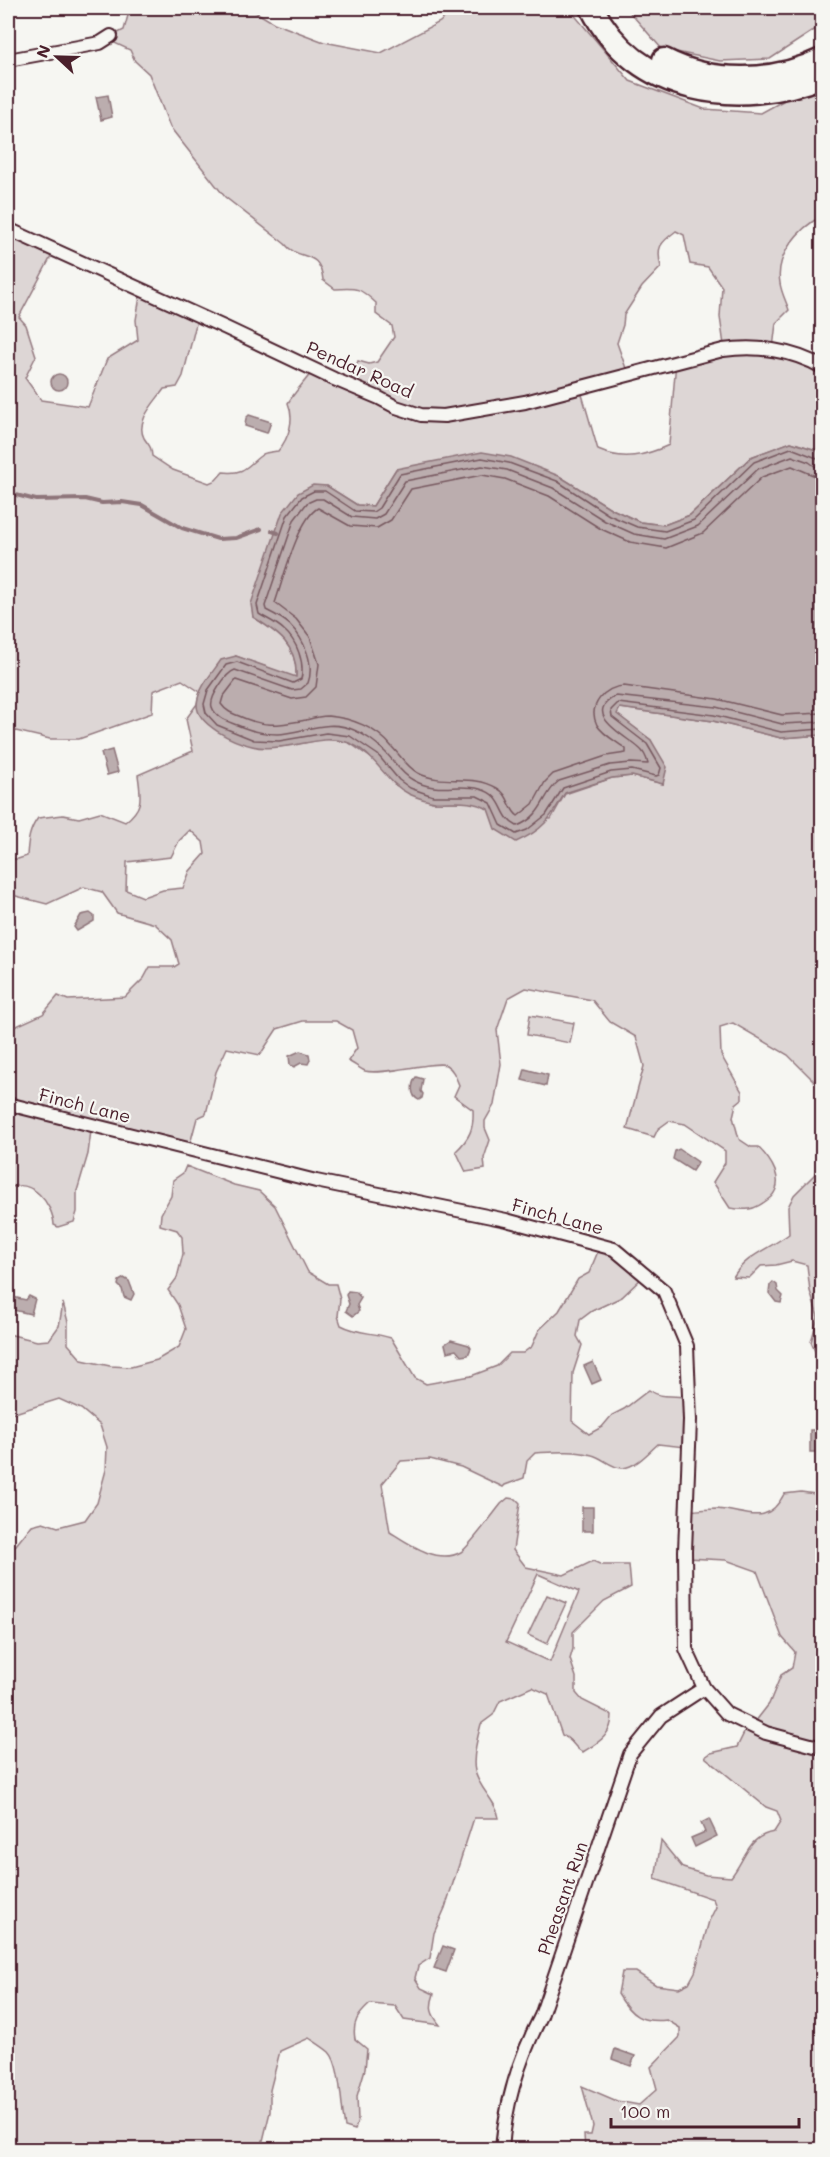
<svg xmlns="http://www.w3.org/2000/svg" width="830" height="2157" font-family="Mali,sans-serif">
<rect width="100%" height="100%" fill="#f6f6f2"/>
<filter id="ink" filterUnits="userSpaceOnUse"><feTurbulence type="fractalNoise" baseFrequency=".0167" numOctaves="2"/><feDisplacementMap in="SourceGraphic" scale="12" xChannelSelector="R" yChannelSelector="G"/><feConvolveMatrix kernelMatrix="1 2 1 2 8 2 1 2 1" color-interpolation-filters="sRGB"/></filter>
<g filter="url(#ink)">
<g fill="#ddd6d5" stroke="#947a80" stroke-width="1.5" fill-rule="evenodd">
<path d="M130 8H249L274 23 324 42 381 53 440 22 454 8H563L572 12 630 81 704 109 761 113 812 85 822 82V216C799 228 775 255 780 283 781 292 786 301 789 310L776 323 773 348 822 368V456L816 450 791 442 751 457 690 515 664 525 640 522 612 509 559 476 396 469 373 506 357 505 327 486 253 617C278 633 298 645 296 678L236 656 280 747 326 739 348 742 374 760 395 785 432 802H476L488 809 492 816 551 819 565 794 612 778 632 776 663 784 651 740 616 714 620 708 713 721 781 738 822 735V1089L788 1055 733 1023 720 1027 721 1055 742 1092V1099L736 1104 733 1117 739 1139 751 1147H758C771 1160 786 1181 771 1197 765 1202 757 1208 749 1209 743 1210 736 1209 730 1208L713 1182 725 1163V1151L685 1124 669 1121 658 1129 654 1137 627 1129 644 1066 636 1037 610 1022 592 1000 526 988 508 998 497 1030 501 1064 494 1105 485 1121V1128L490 1140 484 1158 485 1169 466 1172 456 1151C470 1138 474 1128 473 1110L454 1096 459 1085C456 1078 454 1070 446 1065 436 1060 382 1076 365 1071 360 1069 354 1064 348 1061L357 1048 352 1030 336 1021H303L277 1029 260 1055 227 1048 216 1072 206 1114 197 1118 190 1144 92 1123 88 1154 77 1191V1212L74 1222 58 1227 54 1225C53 1204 31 1176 8 1189V1033L12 1028 43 1014 58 996 68 1000 125 997 144 978 150 967H174L179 964 172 940 155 924 117 913 102 892 84 887 47 904 8 894V859H18L27 856C28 841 29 830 38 818L63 815 79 818 100 812 125 822C144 807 141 798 138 775L193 751 186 719 197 704 200 692 182 680 153 691 152 713 79 739H50L16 731 8 735V229L54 251 19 317 26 325 36 356 25 378 41 400 88 407 107 359 138 340 136 320 141 290 197 320 183 376 177 387 164 389C155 402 135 421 144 438 149 446 151 445 152 456L173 470 209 483 216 480 223 472C246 475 248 464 263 454 267 452 273 452 278 451 289 438 295 419 288 403 295 391 305 382 313 370L350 383 358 361 369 364 377 362 394 337 392 326 376 314V303C360 288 357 287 335 289L323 280C320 248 299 262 285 244L225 197 170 127 149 74 135 61 130 50 106 39 124 30ZM676 231 684 235 690 264 708 267 722 287 720 317 724 345 676 361 669 445C645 456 623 461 598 450L579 384 628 374 617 343 623 325 624 315 642 287 661 267C656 247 660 243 676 231ZM190 830 203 842 205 854 190 871 183 888 163 890 143 897 126 890 127 862 171 857 179 841Z"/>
<polygon points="626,8 822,8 822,25 770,59 720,61 662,49"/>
<polygon points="530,1015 574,1023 570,1043 527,1035"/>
<path d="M186 1166 234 1185 259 1191 275 1206 308 1272 328 1284H336L340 1299 338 1316 341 1325C358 1334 372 1332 391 1338L415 1378 426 1384 471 1376 497 1366 510 1353H523L532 1346 539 1330 559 1311 578 1279 589 1273 599 1249 605 1252 638 1271 643 1277 622 1297 592 1311 580 1320 577 1336 582 1345 573 1373 572 1421 589 1434 602 1427 612 1415 624 1409 649 1390C664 1400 671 1393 686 1398L685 1447 658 1444C648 1453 636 1467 623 1468 612 1469 602 1457 592 1455 574 1450 554 1452 535 1453L527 1461 524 1478 505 1485 503 1487 461 1467 430 1459 401 1461 382 1484 390 1532C409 1544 438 1565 461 1552 468 1548 494 1513 501 1504L508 1498 516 1499 520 1503 513 1550 526 1567 564 1575 593 1561 602 1565H629L631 1587 604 1601 573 1632V1649L570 1659 576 1677V1693L582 1700 612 1715C612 1735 599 1742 583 1752 574 1749 574 1740 562 1735L548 1694 532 1687 500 1701 493 1715 481 1724C478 1735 472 1760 475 1771 479 1789 496 1800 499 1818H474L445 1908 434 1933 430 1958 418 1966 415 1978 421 1988 434 1994C429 2008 431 2014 440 2025L404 2020 395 2006 370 2004C358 2015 352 2022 355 2039L367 2049 365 2069 357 2096 358 2120 355 2130 345 2127C341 2109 341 2064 329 2052 323 2047 315 2042 309 2038L280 2051 270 2090V2112L261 2149H8V1555L32 1525 43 1522 58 1527 85 1520 97 1503 106 1470 107 1447 100 1425 81 1409 59 1399 18 1412 8 1413V1334L37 1341 49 1340 59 1326 63 1303 68 1322V1344L82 1360 110 1366 131 1367 157 1360 179 1347 186 1329 178 1305 168 1290 177 1278 183 1254 182 1237 177 1230 160 1225 161 1214 171 1196 173 1180 183 1173ZM538 1574 579 1592 550 1662 506 1642Z"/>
<path d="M822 1167V1397H819L821 1365 811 1342 818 1317 810 1291 807 1265 792 1261 776 1265 761 1266 749 1278 733 1277C746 1255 769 1249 789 1234L788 1207 794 1195Z"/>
<path d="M801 1492 822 1495V2149H585L584 2135H591L593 2126 582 2086 617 2101 639 2105 657 2089 651 2067 680 2037V2028L667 2020C641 2023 631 2016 618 1994L622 1972H636L656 1985 679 1988 689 1983 695 1972 709 1921 716 1907 713 1899 655 1879 661 1841 683 1868 706 1875 731 1877C746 1858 748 1836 774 1832L781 1821 777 1811 766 1807 705 1757 711 1753 737 1747 749 1723 755 1722 769 1704 781 1675 792 1668 795 1652 782 1637 757 1571 726 1560 687 1558 688 1511C697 1510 707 1509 717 1509 746 1511 767 1528 784 1494Z"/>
<polygon points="547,1595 566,1603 547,1644 528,1635"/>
</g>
<g fill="#bbadae" stroke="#8e747a" stroke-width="1.5">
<polygon points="108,95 112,117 101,120 96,97"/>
<circle cx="59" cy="382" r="8"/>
<polygon points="249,415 271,422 267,433 245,426 246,418"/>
<path d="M791 442 816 450 822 456V735L781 738 713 721 620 708 617 714 651 740 667 767 663 784 632 776 612 778 565 793C550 819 544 830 516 842L495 829 488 809C470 799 454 803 435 802 427 801 416 797 409 794 384 782 374 750 346 742 323 735 302 746 279 747 271 748 259 748 252 746 234 742 196 725 197 704 198 688 213 672 221 660L236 656 296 677C298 645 277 632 253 617L251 604 282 513 298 493 313 485 327 486 357 505 373 506 396 469 482 452 511 457 559 476 612 509 640 522 664 525 690 515 751 457Z"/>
<polygon points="112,750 118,772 107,775 101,753"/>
<polygon points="90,913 94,916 94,921 77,931 74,927 81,915"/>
<polygon points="300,1051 309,1054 310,1060 308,1064 301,1063 294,1067 290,1065 289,1056"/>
<polygon points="525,1069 548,1075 546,1086 522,1080"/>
<path d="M416 1077 423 1079 421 1091 423 1094 422 1098 419 1100C410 1096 411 1084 416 1077Z"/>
<polygon points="679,1149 698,1162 692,1171 673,1159 675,1151"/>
<polygon points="124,1278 129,1281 134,1294 131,1300 124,1297 122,1289 118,1285 119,1281"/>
<polygon points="773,1282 777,1285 778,1291 783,1296 781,1303 776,1302 769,1293 770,1285"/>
<polygon points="348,1291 356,1292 361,1298 357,1305 359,1311 353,1316 346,1311 349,1304 346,1295"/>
<polygon points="29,1296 35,1299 31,1314 9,1309 12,1297 26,1300"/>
<polygon points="451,1340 469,1345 471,1348 468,1355 461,1356 456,1350 447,1352 445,1344"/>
<polygon points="593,1362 601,1380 592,1384 584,1366"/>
<rect x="810" y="1430" width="12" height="22"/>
<rect x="582" y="1507" width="11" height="24"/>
<polygon points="709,1819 717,1836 695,1847 691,1838 705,1832 701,1823"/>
<polygon points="443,1946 454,1950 446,1972 434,1968"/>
<polygon points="615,2049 635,2056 631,2066 612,2059"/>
</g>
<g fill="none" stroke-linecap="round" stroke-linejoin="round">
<g stroke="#77585f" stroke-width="1.5">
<path d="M822 460 791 448 754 462 694 520 665 531 637 527 609 515 557 481 509 463 482 458 400 474 379 508 373 512 355 511 325 491H314L302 497 287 516 257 605 259 614C267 619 277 623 284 630 297 641 305 663 301 679L293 683 237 662 226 665 208 690 204 704 206 713 217 725 254 740 279 741 326 733 350 736 378 755 399 780 410 788 433 796H477L491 803 501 825 516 834 527 830 546 815 563 788 611 772 632 770 656 776 659 775 661 768 647 744 612 717 611 710 618 703 714 715 781 732 822 729"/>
<path d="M822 468 816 467 809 462 792 456 758 469 698 526 664 539 634 534 605 521 553 488 507 470 482 466 405 481 384 514 375 519 352 517 323 499H316L307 503 294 520 265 606 266 610C274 614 284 619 290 625 304 639 315 664 308 683L301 689 292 690 235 670C226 673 209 698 212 707 213 711 218 716 221 718 225 721 232 723 237 725 251 731 262 734 277 734 303 733 328 718 354 730 364 734 377 743 384 751 394 760 400 773 413 780 437 794 457 783 480 789 506 796 498 817 517 826 544 816 542 794 559 781L610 765 631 763 648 764C647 759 644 752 639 748 626 736 580 714 616 696L716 707 782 724 822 722"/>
<path d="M822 477 813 475 792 466 762 477 703 533 666 548 630 542 601 529 549 496 505 479 482 475 411 489 391 520 377 528 350 526 318 508C298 519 283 580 275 603L296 619 310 637 319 664 316 687 306 697 292 699 236 680 223 697 221 704C226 711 231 713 239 716 266 728 278 725 306 720 313 718 321 716 328 716 352 718 377 728 392 747 400 755 407 767 418 773 443 786 471 773 497 788 510 795 508 809 518 816L533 804 545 782 553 774 606 756 626 753V749C617 742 603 735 597 725 587 706 605 686 624 686L717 699 782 715 822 713"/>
</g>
<g stroke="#8e747a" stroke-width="4">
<polyline points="8,493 36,500 85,499 102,503 122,502 142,505 182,528 218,539 236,538 261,529"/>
<polyline points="272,531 278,533"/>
</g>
<g stroke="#4a1f2b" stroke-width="16">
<g id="street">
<polyline points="8,60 100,43 111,36"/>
<path d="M8 229 226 328 334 379 379 398 396 407 421 415 444 416 525 402 723 350C756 345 793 350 822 367"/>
<polyline points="8,1104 316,1181 506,1220 614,1249 664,1291 687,1346 690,1420 685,1551 686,1649 704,1688 727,1714 766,1733 822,1748"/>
<path d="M502 2150C505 2104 520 2057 541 2016L630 1754 661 1716 704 1688"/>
</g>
</g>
<g stroke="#4a1f2b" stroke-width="27">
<g id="highway">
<path d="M592 8C636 95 739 109 822 76"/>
<path d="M664 60C712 85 775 83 822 60"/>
</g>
</g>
<use href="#street" stroke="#f6f6f2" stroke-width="12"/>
<use href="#highway" stroke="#f6f6f2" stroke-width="22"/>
</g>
</g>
<g text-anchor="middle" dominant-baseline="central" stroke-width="4.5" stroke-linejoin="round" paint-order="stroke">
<g font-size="18" fill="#4a1f2b" stroke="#f6f6f2">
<text transform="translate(360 369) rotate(24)">Pendar Road</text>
<text transform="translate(85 1105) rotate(14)">Finch Lane</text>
<text transform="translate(558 1216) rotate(15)">Finch Lane</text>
<text transform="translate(562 1898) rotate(-71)">Pheasant Run</text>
</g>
</g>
<rect width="830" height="2157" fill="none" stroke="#f6f6f2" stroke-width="30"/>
<rect x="15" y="15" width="800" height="2127" fill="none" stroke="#4a1f2b" stroke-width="2" filter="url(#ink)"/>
<g transform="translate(57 57) rotate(292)" stroke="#f6f6f2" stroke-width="4.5" paint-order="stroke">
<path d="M0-4.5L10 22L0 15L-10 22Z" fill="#4a1f2b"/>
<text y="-9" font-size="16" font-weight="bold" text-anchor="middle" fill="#4a1f2b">N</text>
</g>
<path d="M611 2118v9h188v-9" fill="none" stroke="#4a1f2b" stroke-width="3"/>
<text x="620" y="2118" font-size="18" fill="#4a1f2b" stroke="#f6f6f2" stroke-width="4.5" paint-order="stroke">100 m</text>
</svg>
